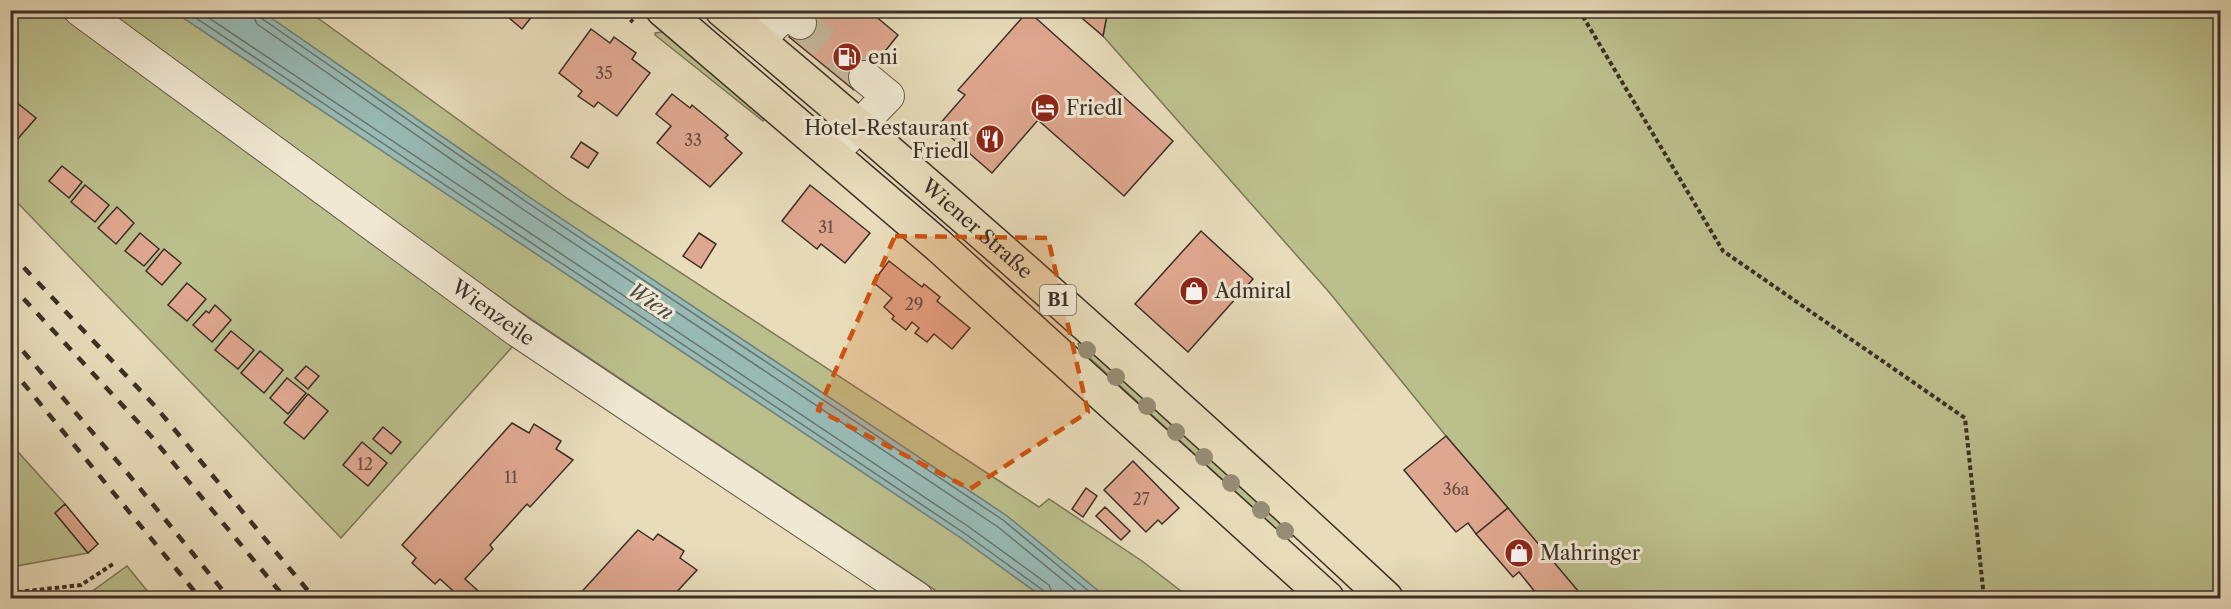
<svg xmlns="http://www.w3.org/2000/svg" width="2231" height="609" font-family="'Libre Caslon Text',serif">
<rect width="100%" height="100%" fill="#e8dcba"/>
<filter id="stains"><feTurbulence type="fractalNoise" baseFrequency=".00333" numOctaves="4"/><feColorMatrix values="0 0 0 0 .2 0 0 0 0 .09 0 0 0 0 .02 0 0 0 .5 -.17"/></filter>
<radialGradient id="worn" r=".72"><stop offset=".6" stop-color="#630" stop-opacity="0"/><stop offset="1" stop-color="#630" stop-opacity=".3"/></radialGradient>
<g fill="#bbbf8c" stroke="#7c775a" stroke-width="1.5">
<polygon points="1108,10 2220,11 2220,598 1584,598 1446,436 1329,292 1103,36"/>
<polygon points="11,11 55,11 514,345 341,538 11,196"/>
<polygon points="105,11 173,11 961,538 1044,598 947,598 518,310 300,157"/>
<polygon points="261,11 308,11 568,199 1039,507 1049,499 1142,561 1190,598 1107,598 1007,516 532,199"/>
<polygon points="663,32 764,115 765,119 763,121 655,35 655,33"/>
<polygon points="1082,340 1293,533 1292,537 1285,537 1080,349 1078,344"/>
<polygon points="10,443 65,504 55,513 88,553 11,567"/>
<polygon points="127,566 153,598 56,598 91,592"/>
</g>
<polygon fill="#98bab5" stroke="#73827d" stroke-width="1.5" points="173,11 261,11 532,199 1007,516 1107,598 1044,598 961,538"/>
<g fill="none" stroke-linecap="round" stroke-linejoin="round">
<g stroke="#6a746e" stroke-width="1.5">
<polyline points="184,10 964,533 1044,591 1046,598"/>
<polyline points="197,10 969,527 1049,585 1054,598"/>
<polyline points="251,10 257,24 524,210 998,527 1085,598"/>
<polyline points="258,10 261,18 528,203 1003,520 1097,598"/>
</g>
</g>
<g fill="#dfa78f" stroke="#3c2f28" stroke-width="1.5">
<polygon points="500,10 537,10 522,29"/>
<polygon points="810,10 868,10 898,35 854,90 789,37"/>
<polygon points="1077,10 1108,10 1103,36 1076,13"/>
<polygon points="1028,11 1173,141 1124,196 1038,120 992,173 938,126 965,95 958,90"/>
<polygon points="591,29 610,43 614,37 636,53 632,59 650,73 617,116 598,102 594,107 578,96 582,91 559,73"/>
<polygon points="672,94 690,108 692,105 728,135 725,138 742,153 710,187 657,143 671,126 656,114"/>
<polygon points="11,98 36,118 15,142 10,138"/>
<polygon points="581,142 598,153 588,168 571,157"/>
<polygon points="62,166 82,182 69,198 49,181"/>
<polygon points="85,185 109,205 95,222 71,202"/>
<polygon points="810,185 870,233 845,263 821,244 817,249 782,221"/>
<polygon points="117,207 134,223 116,244 98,228"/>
<polygon points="1201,231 1253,279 1188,352 1135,304"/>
<polygon points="140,233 159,249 144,266 125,251"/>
<polygon points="699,233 716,244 701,268 683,256"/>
<polygon points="164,249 181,263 162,285 146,271"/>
<polygon points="889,261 922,287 924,284 940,297 937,301 970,328 952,349 934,334 927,342 915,333 919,328 912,322 906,330 892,319 894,316 884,307 892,298 873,282"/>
<polygon points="187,283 206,299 187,321 168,305"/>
<polygon points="215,305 231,320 212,342 193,325 206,311 209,313"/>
<polygon points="231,331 254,350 238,369 215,350"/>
<polygon points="260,351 283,370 264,393 241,373"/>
<polygon points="306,366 319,376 308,389 295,378"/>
<polygon points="287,378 306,393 288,414 270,398"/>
<polygon points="308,394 328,411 304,439 284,423"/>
<polygon points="512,423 529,433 534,424 561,441 556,449 573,460 530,507 527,504 490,545 493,549 465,579 486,598 461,598 440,579 435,584 412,563 416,558 402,545"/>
<polygon points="383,427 401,442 391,454 373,439"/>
<polygon points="1446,436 1508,508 1476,534 1468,523 1456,532 1404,470"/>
<polygon points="362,442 387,463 368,486 343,465"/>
<polygon points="1133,461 1179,508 1162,524 1158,520 1146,532 1104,490"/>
<polygon points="1086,488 1097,496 1083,517 1072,509"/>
<polygon points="65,504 98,544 88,553 55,513"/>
<polygon points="1105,507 1130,531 1121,540 1096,516"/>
<polygon points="1508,508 1584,598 1540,598 1519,572 1513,577 1476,534"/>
<polygon points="638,530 653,540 658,534 684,551 680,558 697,570 671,598 576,598"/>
</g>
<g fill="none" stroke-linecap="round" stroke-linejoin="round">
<polyline stroke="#c6b99d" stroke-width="32" stroke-dasharray="32 16" stroke-linecap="butt" points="800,23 865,77"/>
<g stroke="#675a4c" stroke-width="34">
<g id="minor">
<path id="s1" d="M80 10 518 331 917 598"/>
<polyline points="758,41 788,11 800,23"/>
<polyline points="832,154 888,96 865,77"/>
</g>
</g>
<g stroke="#3c2f28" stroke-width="36">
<g id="major">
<polyline points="663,10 939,246 1327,598"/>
<path id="s2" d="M722 10C949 200 1170 397 1386 598"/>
</g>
</g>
<g stroke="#3c2f28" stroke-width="4" stroke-dasharray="4.5 3" stroke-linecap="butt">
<polyline points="619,10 633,22"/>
<polyline points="1579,10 1723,251 1965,418 1984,598"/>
<polyline points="10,593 81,585 113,564"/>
</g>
<use href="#minor" stroke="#f0e8d2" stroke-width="32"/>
<use href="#major" stroke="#e8dcba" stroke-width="33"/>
<g stroke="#3c2f28" stroke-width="4.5" stroke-dasharray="10 10" stroke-linecap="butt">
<polyline points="10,253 155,406 314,598"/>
<polyline points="10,284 151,436 285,598"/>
<polyline points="10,336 129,475 229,598"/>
<polyline points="10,367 200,598"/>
</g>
</g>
<g fill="#978d75">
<circle cx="1087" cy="350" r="9"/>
<circle cx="1116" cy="377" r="9"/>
<circle cx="1147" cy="406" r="9"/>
<circle cx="1176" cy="432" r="9"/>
<circle cx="1204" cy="457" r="9"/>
<circle cx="1231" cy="483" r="9"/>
<circle cx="1261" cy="510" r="9"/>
<circle cx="1285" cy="531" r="9"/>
</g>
<path fill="#ce5310" fill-opacity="0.2" stroke="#ce5310" stroke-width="4.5" stroke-dasharray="12 8" stroke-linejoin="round" d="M895 236 1048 238 1088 412 970 489 818 410Z"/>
<defs>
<g id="fuel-disc" transform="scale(1.5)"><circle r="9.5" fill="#8f2418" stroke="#f0e8d2"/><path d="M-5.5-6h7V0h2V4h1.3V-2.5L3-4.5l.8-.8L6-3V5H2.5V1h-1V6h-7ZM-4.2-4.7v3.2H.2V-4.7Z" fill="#fff"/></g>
<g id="hotel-disc" transform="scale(1.5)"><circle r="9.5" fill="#8f2418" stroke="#f0e8d2"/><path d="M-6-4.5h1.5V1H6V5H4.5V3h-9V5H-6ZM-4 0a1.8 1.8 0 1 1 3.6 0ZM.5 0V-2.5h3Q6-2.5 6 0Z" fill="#fff"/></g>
<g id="restaurant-disc" transform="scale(1.5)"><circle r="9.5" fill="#8f2418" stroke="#f0e8d2"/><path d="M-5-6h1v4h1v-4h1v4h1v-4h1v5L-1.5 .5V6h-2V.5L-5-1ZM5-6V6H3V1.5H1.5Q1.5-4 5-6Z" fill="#fff"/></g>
<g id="shop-disc" transform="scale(1.5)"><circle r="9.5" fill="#8f2418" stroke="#f0e8d2"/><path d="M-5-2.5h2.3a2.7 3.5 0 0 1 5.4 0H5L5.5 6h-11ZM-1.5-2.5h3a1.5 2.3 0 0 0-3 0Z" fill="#fff"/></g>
</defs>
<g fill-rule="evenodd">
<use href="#fuel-disc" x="847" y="57"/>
<use href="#hotel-disc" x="1045" y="108"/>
<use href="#restaurant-disc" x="990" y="139"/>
<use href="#shop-disc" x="1194" y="291"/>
<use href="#shop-disc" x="1519" y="553"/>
</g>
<g text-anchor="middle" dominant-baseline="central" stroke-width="6" stroke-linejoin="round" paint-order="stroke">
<g font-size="16" fill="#654d42">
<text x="604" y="73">35</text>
<text x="693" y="140">33</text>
<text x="826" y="227">31</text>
<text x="914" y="304">29</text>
<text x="365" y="464">12</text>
<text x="511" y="477">11</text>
<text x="1456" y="489">36a</text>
<text x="1141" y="499">27</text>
</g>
<rect fill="#f0e8d2" stroke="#72665b" stroke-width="1.5" x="1040" y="285" width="36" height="30" rx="4.5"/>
<g font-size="18" font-weight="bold" fill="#3c2f28">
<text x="1058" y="300">B1</text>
</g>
<g font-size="20" fill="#3c2f28" stroke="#f0e8d2" text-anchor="start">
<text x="868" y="57">eni</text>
<text x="1066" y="108">Friedl</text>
<text x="969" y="128" text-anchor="end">Hotel-Restaurant<tspan x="969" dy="23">Friedl</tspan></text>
<text x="1215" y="291">Admiral</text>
<text x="1540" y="553">Mahringer</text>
</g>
<g font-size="20" fill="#3c2f28" stroke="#f0e8d2">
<text stroke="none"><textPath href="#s2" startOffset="336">Wiener Straße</textPath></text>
<text stroke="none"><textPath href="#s1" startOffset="512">Wienzeile</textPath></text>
</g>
<g font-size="21" font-style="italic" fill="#4e4b44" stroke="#f0e8d2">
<text transform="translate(651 301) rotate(34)">Wien</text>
</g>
</g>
<rect width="2231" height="609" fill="none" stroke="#e8dcba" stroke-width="36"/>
<rect x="12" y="12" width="2207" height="585" fill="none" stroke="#3c2f28" stroke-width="3"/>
<rect x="18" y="18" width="2195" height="573" fill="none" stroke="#3c2f28" stroke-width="1.5"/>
<rect width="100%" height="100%" filter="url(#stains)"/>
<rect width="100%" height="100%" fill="url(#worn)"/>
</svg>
